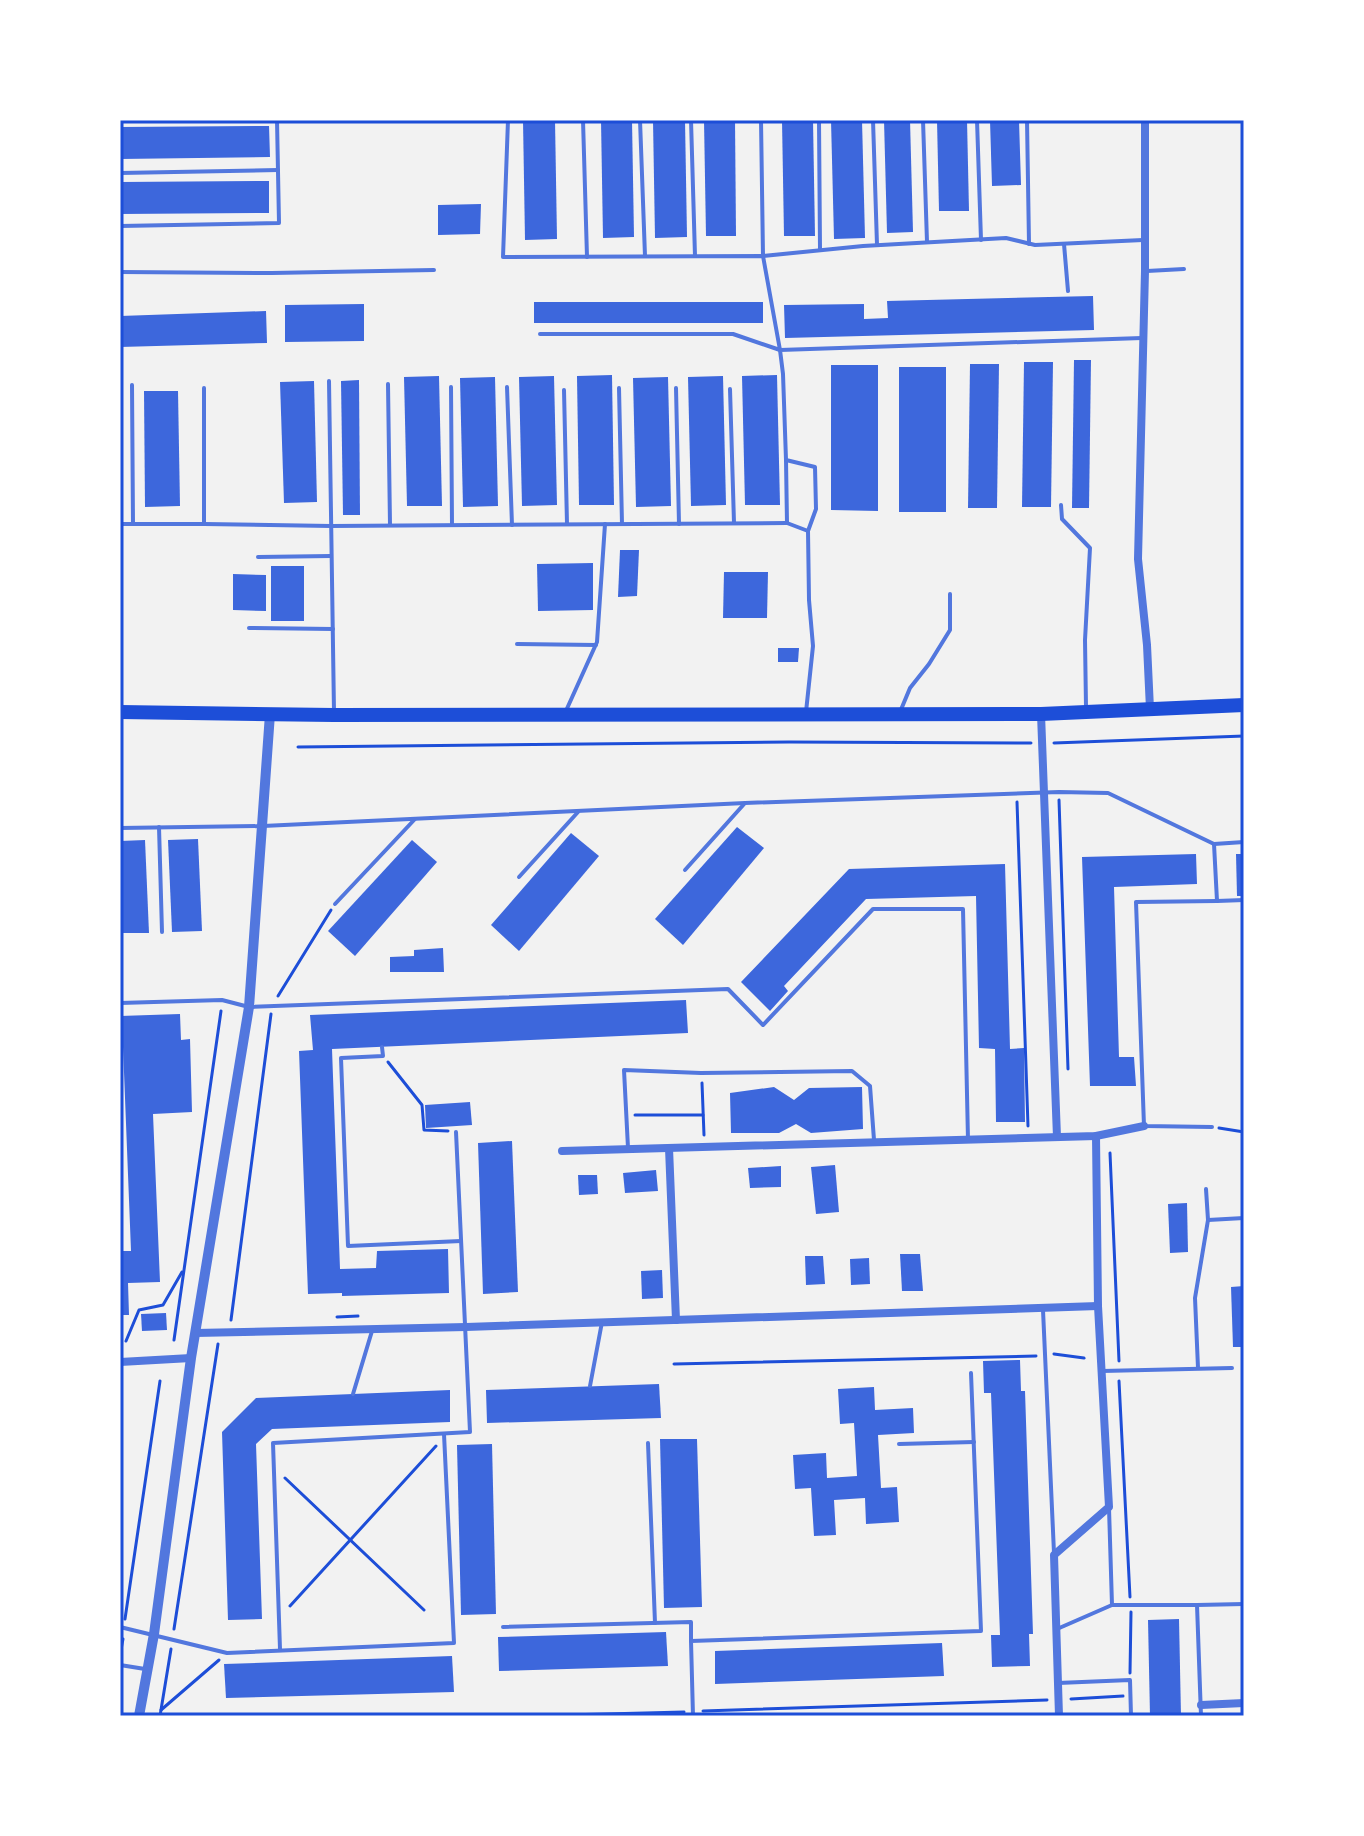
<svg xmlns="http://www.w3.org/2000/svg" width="1364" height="1836" font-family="'Roboto Condensed',sans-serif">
<rect width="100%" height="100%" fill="#f2f2f2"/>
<g fill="#3d67dc">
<polygon points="523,120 555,120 557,239 525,240"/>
<polygon points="601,120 632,120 634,237 603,238"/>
<polygon points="653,120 685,120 687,237 655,238"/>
<polygon points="704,120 735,120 736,236 706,236"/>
<polygon points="782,120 813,120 815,236 784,236"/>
<polygon points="831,120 862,120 865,238 834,239"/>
<polygon points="884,120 910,120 913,232 887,233"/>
<polygon points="937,120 967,120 969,211 939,211"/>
<polygon points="990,120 1019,120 1021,185 992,186"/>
<polygon points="269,126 270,157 120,159 120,127"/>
<polygon points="269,181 269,213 120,214 120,182"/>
<polygon points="481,204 480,234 438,235 438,205"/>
<polygon points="1093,296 1094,330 785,338 784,305 864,304 864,319 888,318 887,301"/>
<rect x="534" y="302" width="229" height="21"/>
<polygon points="364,304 364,341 285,342 285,305"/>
<polygon points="266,311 267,343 120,347 120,316"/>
<polygon points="1074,360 1091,360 1089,508 1072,508"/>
<polygon points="1024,362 1053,362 1051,507 1022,507"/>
<polygon points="970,364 999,364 997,508 968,508"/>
<polygon points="831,365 878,365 878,511 831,510"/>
<rect x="899" y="367" width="47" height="145"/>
<polygon points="612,375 614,505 579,505 577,376"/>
<polygon points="777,375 780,505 745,505 742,376"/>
<polygon points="439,376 442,506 407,506 404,377"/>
<polygon points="554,376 557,505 522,506 519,377"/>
<polygon points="723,376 726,505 691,506 688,377"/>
<polygon points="495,377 498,506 463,507 460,378"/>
<polygon points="668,377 671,506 636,507 633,378"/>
<polygon points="359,380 360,515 343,515 341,381"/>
<polygon points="314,381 317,502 284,503 280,382"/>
<polygon points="144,391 178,391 180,506 145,507"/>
<polygon points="620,550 639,550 637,596 618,597"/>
<polygon points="593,563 593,610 538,611 537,564"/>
<rect x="271" y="566" width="33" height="55"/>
<polygon points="724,572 768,572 767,618 723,618"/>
<polygon points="233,574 266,575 266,611 233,610"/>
<polygon points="778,648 799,648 798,662 778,662"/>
<polygon points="737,827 764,848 683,945 655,919"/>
<polygon points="571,833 599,856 519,951 491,925"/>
<polygon points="198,839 202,931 172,932 168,840"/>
<polygon points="145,840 149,933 120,933 120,841"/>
<polygon points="412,840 437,862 355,956 328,931"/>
<polygon points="1196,854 1197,884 1114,887 1119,1057 1134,1057 1136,1086 1090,1086 1082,857"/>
<polygon points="1236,854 1244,854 1244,896 1237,896"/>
<polygon points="1005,864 1010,1049 1024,1048 1025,1122 996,1122 995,1049 979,1048 976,896 866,899 784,986 788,991 770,1011 741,982 849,869"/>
<polygon points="443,948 444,972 390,972 390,957 414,956 414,950"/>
<polygon points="686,1000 688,1033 332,1049 340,1269 376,1268 377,1251 448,1249 449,1293 342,1296 342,1293 308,1294 299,1051 313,1050 310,1015"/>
<polygon points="180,1014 181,1040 190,1039 192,1112 153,1114 160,1282 128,1283 129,1315 120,1315 120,1251 131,1251 123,1047 120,1047 120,1016"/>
<polygon points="774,1087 794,1100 809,1088 862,1087 863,1129 811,1133 796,1124 779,1133 731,1133 730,1093"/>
<polygon points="470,1102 472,1125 426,1128 425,1105"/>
<polygon points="512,1141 518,1292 483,1294 478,1143"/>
<polygon points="835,1165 839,1212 816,1214 811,1167"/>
<polygon points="781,1166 781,1187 750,1188 748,1168"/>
<polygon points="656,1170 658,1191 625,1193 623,1173"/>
<polygon points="578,1175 597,1175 598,1194 579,1195"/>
<polygon points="1187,1203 1188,1252 1170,1253 1168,1204"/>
<polygon points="900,1254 920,1254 923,1291 902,1291"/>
<polygon points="805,1256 823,1256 825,1284 806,1285"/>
<polygon points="869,1258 870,1284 851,1285 850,1259"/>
<polygon points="662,1270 663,1298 642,1299 641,1271"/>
<polygon points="1244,1286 1244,1347 1233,1347 1231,1287"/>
<polygon points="166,1313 167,1330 142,1331 141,1314"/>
<polygon points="1020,1360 1021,1391 1025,1391 1033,1634 1029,1634 1030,1666 992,1667 991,1635 1000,1635 991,1393 984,1393 983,1361"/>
<polygon points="659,1384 661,1418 487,1423 486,1390"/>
<polygon points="874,1387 875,1410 913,1408 914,1433 878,1435 881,1488 897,1487 899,1522 866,1524 865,1498 834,1500 836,1535 814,1536 811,1488 795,1489 793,1455 826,1453 827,1478 857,1476 854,1423 840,1424 838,1389"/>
<polygon points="450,1390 450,1422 272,1429 256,1444 262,1619 228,1620 222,1432 256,1398"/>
<polygon points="660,1439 697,1439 702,1607 664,1608"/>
<polygon points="492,1444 496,1614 461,1615 457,1445"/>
<polygon points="1179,1619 1181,1716 1150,1716 1148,1620"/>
<polygon points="666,1632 668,1666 499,1671 498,1637"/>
<polygon points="942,1643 944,1676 715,1684 715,1651"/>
<polygon points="452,1656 454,1692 226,1698 224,1664"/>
</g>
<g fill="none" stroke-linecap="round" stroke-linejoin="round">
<g stroke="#1d4ed8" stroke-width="3">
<polyline points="1054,743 1244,736"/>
<polyline points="298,747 789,742 1031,743"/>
<polyline points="1059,800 1068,1069"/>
<polyline points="1017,802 1028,1126"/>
<polyline points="278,996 331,910"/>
<polyline points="388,1062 422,1105 424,1130 448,1131"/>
<polyline points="702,1083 704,1135"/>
<polyline points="635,1115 703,1115"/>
<polyline points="1219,1128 1244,1132"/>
<polyline points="1110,1153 1119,1361"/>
<polyline points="337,1317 358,1316"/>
<polyline points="231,1320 271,1014"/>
<polyline points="174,1340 221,1011"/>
<polyline points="126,1341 139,1310 163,1305 182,1272"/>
<polyline points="1054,1354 1084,1358"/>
<polyline points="674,1364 1036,1356"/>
<polyline points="1119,1381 1130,1597"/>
<polyline points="285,1478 424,1610"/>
<polyline points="290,1606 436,1446"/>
<polyline points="125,1619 160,1381"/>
<polyline points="174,1629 218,1344"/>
<polyline points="120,1655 123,1639"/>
<polyline points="1130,1673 1131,1612"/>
<polyline points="1071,1699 1123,1696"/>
<polyline points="161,1710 219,1660"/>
<polyline points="703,1711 1047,1700"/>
<polyline points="160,1716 171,1649"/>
<polyline points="526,1716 684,1712"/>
</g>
<g stroke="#5277de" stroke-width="4">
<polyline points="508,120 503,257 763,256 780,350 733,334 540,334"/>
<polyline points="583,120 587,257"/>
<polyline points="640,120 645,256"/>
<polyline points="691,120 695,256"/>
<polyline points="761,120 763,256 863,246 1006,238 1035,245 1143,240"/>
<polyline points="819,120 820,250"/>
<polyline points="873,120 877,245"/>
<polyline points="923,120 927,242"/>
<polyline points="977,120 981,240"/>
<polyline points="1027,120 1029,244"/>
<polyline points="120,173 278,170"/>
<polyline points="120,226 279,223 277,120"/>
<polyline points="1064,244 1068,291"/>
<polyline points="1147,271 1184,269"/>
<polyline points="120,272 272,273 434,270"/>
<polyline points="329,381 334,712"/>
<polyline points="388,384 390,525"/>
<polyline points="132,385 133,524"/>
<polyline points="451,387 452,525"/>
<polyline points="507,387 512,525"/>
<polyline points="619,388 622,524"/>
<polyline points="676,388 679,524"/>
<polyline points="730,389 734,523"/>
<polyline points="564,390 567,524"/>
<polyline points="786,460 787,523 808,531"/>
<polyline points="1061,505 1062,519 1090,548 1085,640 1086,707"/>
<polyline points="120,524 204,524 204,388"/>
<polyline points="204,524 331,526 787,523"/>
<polyline points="258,557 331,556"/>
<polyline points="249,628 333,629"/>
<polyline points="517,644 596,645"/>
<polyline points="806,712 813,646 809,600 808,531 816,509 815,467 786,460 783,374 780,350 1142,338"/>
<polyline points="900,712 910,688 929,664 950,630 950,594"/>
<polyline points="565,713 597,642 605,524"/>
<polyline points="159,827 162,932"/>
<polyline points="120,828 263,826 745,803 1059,792 1108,793 1214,844 1217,901 1244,900"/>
<polyline points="1214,844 1244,842"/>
<polyline points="685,870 745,803"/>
<polyline points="519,877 578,812"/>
<polyline points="335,904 415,819"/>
<polyline points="120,1003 222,1000 249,1007 728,989 763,1025 873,909 963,909 968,1140"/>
<polyline points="382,1047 383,1056 341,1058 348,1246 461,1241"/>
<polyline points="1212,1127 1144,1126 1136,902 1217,901"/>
<polyline points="628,1148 624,1070 701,1073 852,1071 870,1086 874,1140"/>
<polyline points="1208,1220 1244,1218"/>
<polyline points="1043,1310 1054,1553"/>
<polyline points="1198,1368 1195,1298 1208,1220 1206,1189"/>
<polyline points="1102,1371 1232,1368"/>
<polyline points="590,1386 602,1322"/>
<polyline points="353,1394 372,1331"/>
<polyline points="648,1443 655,1623"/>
<polyline points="899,1444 974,1442"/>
<polyline points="1109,1508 1112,1605"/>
<polyline points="1197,1605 1244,1604"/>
<polyline points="120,1627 227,1653 454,1643 444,1434"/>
<polyline points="503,1627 691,1622 691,1641"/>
<polyline points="1057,1629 1112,1605 1197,1605 1201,1716"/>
<polyline points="280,1649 273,1443 470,1432 456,1132"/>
<polyline points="120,1665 145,1669"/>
<polyline points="1058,1683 1130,1680 1131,1716"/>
<polyline points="693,1716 691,1641 981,1631 971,1373"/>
</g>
<g stroke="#5277de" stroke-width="8">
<polyline points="1145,120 1145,271 1138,559 1147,645 1150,709"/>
<polyline points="1041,714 1057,1137"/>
<polyline points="669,1148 676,1320"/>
<polyline points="562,1151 1096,1136 1144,1126"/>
<polyline points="195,1333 466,1327 1098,1306"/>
<polyline points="120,1362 191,1358"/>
<polyline points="1201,1705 1244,1703"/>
<polyline points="1059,1716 1054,1555 1109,1507 1098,1306 1096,1136"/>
</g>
<polyline stroke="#5277de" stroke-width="10" points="139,1716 154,1634 191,1358 249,1007 270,714"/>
<polyline stroke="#1d4ed8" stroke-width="14" points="120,712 334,715 1041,714 1244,705"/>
</g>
<rect width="1364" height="1836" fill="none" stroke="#ffffff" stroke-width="244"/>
<rect x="122" y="122" width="1120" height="1592" fill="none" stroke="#1d4ed8" stroke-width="3"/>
</svg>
